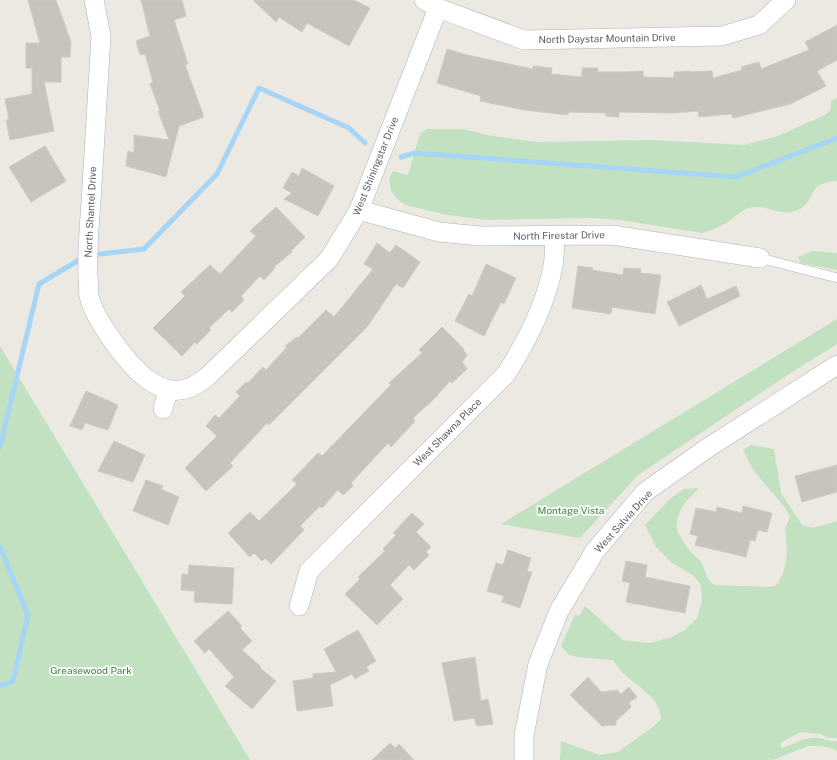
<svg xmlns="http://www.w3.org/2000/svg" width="837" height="760" font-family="'Public Sans',sans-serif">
<rect width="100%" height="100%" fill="#ebe9e2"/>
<g fill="#c1e1c0">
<path d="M837 98V181C804 183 818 201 798 210 782 217 769 206 753 207 744 208 739 214 732 219 723 226 713 230 702 233L620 220 593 218 488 220 447 215 406 205 397 199 391 191 389 179 393 171 408 175 420 134 427 129H463L487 135 537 142 651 140 744 145 778 136 825 115C831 111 831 108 831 101Z"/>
<polygon points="812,251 837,253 837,270 801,263 798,257"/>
<polygon points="837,319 837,344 786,376 638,475 580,538 501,524"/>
<polygon points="0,346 250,760 0,760"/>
<path d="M751 445 774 449 781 493 802 525 813 528 837 521V738H829L820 734 800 732 780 743 782 748C792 745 802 738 812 738 821 737 828 742 837 741V751L831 748 821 746H808L773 760H560L561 741 600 755 618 752 654 726 661 719C661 697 636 686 622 672 619 669 616 664 613 660L578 657 569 655 561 646 575 615 579 616 585 606 623 640 650 643 672 637 686 629 697 618 702 601 701 585 694 576 671 562 656 547 645 525 671 498 684 489 698 488V490C686 499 675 514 677 530 678 534 687 547 690 551 693 555 699 558 701 562 706 570 706 581 715 585L769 587 775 586 778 583 783 573 786 561 787 547 785 529 790 517 787 510 754 471 743 450Z"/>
</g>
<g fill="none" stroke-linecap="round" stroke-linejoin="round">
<g stroke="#a7d5f6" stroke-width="5">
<polyline points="401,157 415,153 736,177 837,138"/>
<polyline points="92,255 144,249 217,174 259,88 349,128 365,143"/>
<polyline points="0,447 39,284 84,257"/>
<polyline points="0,547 28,615 13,681 0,686"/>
</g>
</g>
<g fill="#c7c4be" stroke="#cfcbc1">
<polygon points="28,0 56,0 71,42 70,57 61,57 61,82 44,82 54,131 10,140 6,120 9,120 5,99 32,94 32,68 26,68 26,43 40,43"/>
<polygon points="141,0 182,0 186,16 174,20 188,64 185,65 204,117 179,126 166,177 126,166 128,151 134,153 134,135 169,140 158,111 160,111 150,84 153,82 145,54 140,55 136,41 150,36"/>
<polygon points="253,0 354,0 370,8 349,46 307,23 302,32 279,17 276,22"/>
<polygon points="837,25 837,60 817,71 826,86 790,104 733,118 731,114 699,117 698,111 673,113 619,112 619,117 606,116 606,113 568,112 568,115 524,110 480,101 481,96 437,83 447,49 467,55 533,69 533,66 552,68 551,74 582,77 582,68 598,68 598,72 624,72 643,71 643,77 674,78 674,72 690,71 690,72 712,71 713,78 742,70 741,67 759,62 761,69 809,50 805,42"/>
<polygon points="45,146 66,181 31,202 9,167"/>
<polygon points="302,168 334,186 318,216 284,199 292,193 283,188 292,172 299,176"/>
<polygon points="276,207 305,237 291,251 292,252 274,267 275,268 264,280 260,276 241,296 244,300 232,312 229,309 209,328 211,330 197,344 195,342 182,356 153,328 185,296 181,292 210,265 220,274 256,236 250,231"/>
<polygon points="377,243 390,253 396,245 420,262 403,288 396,284 367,327 269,425 267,423 230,463 233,466 206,491 185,468 217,436 206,426 215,415 219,418 240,396 236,392 246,382 248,383 263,367 266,370 287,347 285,346 297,337 298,338 326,310 334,317 373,269 364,264"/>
<polygon points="486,264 516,278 504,304 501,302 484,336 455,321 469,294 472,296"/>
<polygon points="578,266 593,268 592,270 623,275 624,268 641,269 640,273 661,275 655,314 612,307 611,314 572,308"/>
<polygon points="701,285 707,299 736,286 740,296 679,326 667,302"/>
<polygon points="442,327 464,349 463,350 467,355 462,362 467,369 452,383 450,381 435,398 413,418 415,421 391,447 388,443 351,483 353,486 343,495 338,490 322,508 320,506 300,526 304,530 271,564 265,558 262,561 254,553 250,557 228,533 250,512 259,521 297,484 292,480 318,453 322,456 352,425 391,385 389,383 422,353 419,350"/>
<polygon points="86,391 118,405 108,430 85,423 82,430 70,426"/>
<polygon points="114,441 145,455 133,482 98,471"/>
<polygon points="837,465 837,492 802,502 795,476"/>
<polygon points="146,480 163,486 161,489 179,497 168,525 133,511"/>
<polygon points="743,506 772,513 767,532 758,530 755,541 750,540 746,557 695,545 698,536 690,534 696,508 716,512 717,507 742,513"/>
<polygon points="412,513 424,524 416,532 431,547 426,552 429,555 414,570 409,565 390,585 403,599 377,625 345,594 360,579 358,577 385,551 383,549 396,535 393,533"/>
<polygon points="508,550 531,558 527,571 532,572 520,608 502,602 504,596 487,591 496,563 503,565"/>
<polygon points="626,561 647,565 645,577 690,586 685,613 626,602 630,583 622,581"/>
<polygon points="189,565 234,568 232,604 194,602 195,591 181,590 182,574 188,575"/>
<polygon points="228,611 242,626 240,628 252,641 242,650 261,667 260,668 276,681 252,709 225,686 234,677 209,649 205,653 194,641"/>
<polygon points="358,630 376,661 366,667 369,671 355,679 352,674 330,685 333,706 297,711 293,681 313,678 313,674 336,672 324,649"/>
<polygon points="475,657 481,701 488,699 493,724 477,726 474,718 454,721 442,663"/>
<polygon points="588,677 601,692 617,690 621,694 629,687 637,697 629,703 631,707 616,721 616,725 602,726 570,695"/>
<polygon points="390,743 395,748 399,744 414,760 372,760"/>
</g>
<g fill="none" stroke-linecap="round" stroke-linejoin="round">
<g stroke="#afb2b6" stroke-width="10">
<polyline id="service" points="760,258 837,278"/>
</g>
<g stroke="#afb2b6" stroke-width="20">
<g id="minor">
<path d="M94 0 101 36C98 91 94 146 91 202 89 227 87 252 88 277 89 283 88 290 89 296 94 319 128 365 147 379 169 395 186 394 207 377L329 259 359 210 438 8"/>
<polyline points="424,0 438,8 524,40 722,36 759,25 786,0"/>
<polyline points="359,210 439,232 480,236 612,235 760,258"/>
<polyline points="163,409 168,390"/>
<path d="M299 606 309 571 506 374C527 341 546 305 553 266 555 256 554 245 555 235"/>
<polyline points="524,760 524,735 538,664 559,611 595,551 645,492 706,449 837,365"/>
</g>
</g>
<use href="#service" stroke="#fff" stroke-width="9"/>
<use href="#minor" stroke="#fff" stroke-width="19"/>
</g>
<g text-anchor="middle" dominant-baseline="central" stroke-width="3.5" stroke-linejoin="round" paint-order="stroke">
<g font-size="10" fill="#5a5d61" stroke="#fff">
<text transform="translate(607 38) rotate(-1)">North Daystar Mountain Drive</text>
<text transform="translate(375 166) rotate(-68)">West Shiningstar Drive</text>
<text transform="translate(90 212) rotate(-87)">North Shantel Drive</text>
<text transform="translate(559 235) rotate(-1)">North Firestar Drive</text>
<text transform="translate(447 432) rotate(-45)">West Shawna Place</text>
<text transform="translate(623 521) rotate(-48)">West Salvia Drive</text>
</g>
<g font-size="10" fill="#3c7e3e" stroke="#fff">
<text x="571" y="510">Montage Vista</text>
<text x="91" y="670">Greasewood Park</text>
</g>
</g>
</svg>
